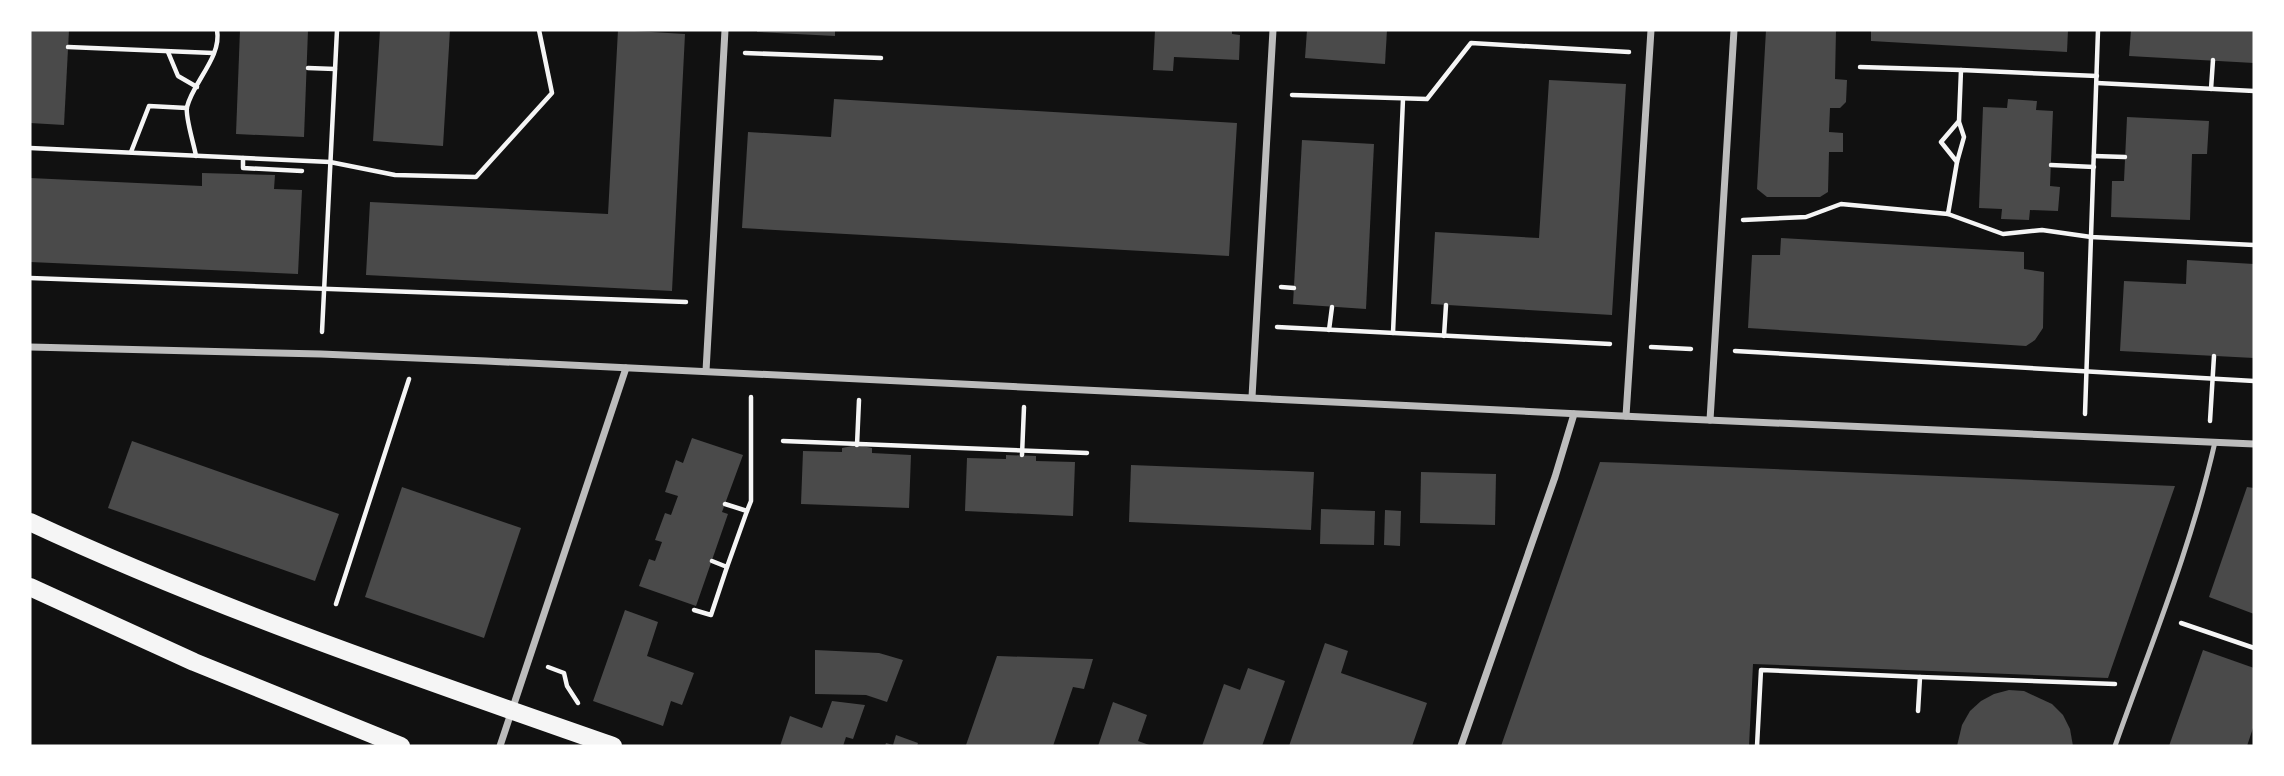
<svg xmlns="http://www.w3.org/2000/svg" width="2284" height="776" font-family="'Fira Sans',sans-serif">
<rect width="100%" height="100%" fill="#111"/>
<g fill="#4a4a4a">
<polygon points="30,30 69,30 64,125 30,123"/>
<polygon points="240,30 308,30 304,137 236,134"/>
<polygon points="380,30 450,30 443,146 373,141"/>
<polygon points="618,30 685,34 672,291 366,275 370,202 608,214"/>
<polygon points="757,30 835,30 835,36 757,32"/>
<polygon points="1155,30 1232,30 1232,34 1240,35 1239,60 1174,57 1173,71 1153,70"/>
<polygon points="1307,30 1387,30 1385,64 1305,58"/>
<polygon points="1766,30 1836,30 1835,79 1847,80 1846,102 1840,108 1830,108 1829,132 1843,133 1843,152 1829,152 1828,192 1820,197 1767,197 1757,189"/>
<polygon points="1871,30 2068,30 2067,52 1871,41"/>
<polygon points="2131,30 2254,30 2254,63 2129,56"/>
<polygon points="1549,80 1626,84 1612,315 1431,304 1435,232 1539,238"/>
<polygon points="834,99 1237,123 1229,256 742,228 748,132 831,137"/>
<polygon points="2008,99 2037,101 2036,110 2053,111 2050,186 2060,187 2058,211 2030,210 2029,220 2001,219 2002,209 1979,208 1983,107 2007,108"/>
<polygon points="2127,117 2209,121 2207,154 2192,154 2190,220 2111,217 2112,181 2124,181"/>
<polygon points="1302,140 1374,144 1366,309 1293,304"/>
<polygon points="202,173 275,175 274,189 302,190 298,274 30,262 30,178 202,186"/>
<polygon points="1781,238 2024,252 2024,269 2044,272 2043,328 2035,340 2026,346 1748,328 1752,255 1780,255"/>
<polygon points="2187,260 2254,264 2254,358 2120,351 2124,281 2186,284"/>
<polygon points="692,438 743,455 722,512 728,514 696,606 639,586 649,559 655,561 662,542 655,540 665,513 671,515 678,496 665,492 676,460 683,463"/>
<polygon points="132,441 339,514 315,581 108,508"/>
<polygon points="857,445 872,448 872,453 911,455 909,508 801,504 803,451 842,452 842,448"/>
<polygon points="1006,455 1036,456 1036,461 1075,462 1073,516 965,511 967,458 1006,459"/>
<polygon points="1600,462 1630,463 2175,486 2108,678 1753,664 1749,746 1501,746"/>
<polygon points="1131,465 1314,472 1311,530 1129,522"/>
<polygon points="1421,472 1496,474 1495,525 1420,523"/>
<polygon points="402,487 521,528 484,638 365,597"/>
<polygon points="2247,487 2254,488 2254,614 2209,597"/>
<polygon points="1321,509 1375,511 1374,545 1320,544"/>
<polygon points="1385,510 1401,511 1400,546 1384,545"/>
<polygon points="625,610 658,622 647,656 694,673 682,705 671,701 663,726 593,701"/>
<polygon points="1325,643 1348,651 1341,673 1427,703 1412,746 1289,746"/>
<polygon points="815,650 879,653 903,660 887,702 866,695 815,694"/>
<polygon points="2203,650 2254,668 2254,725 2247,746 2169,746"/>
<polygon points="997,656 1093,659 1084,689 1073,687 1053,746 966,745"/>
<polygon points="1248,668 1285,681 1262,746 1202,746 1224,684 1240,690"/>
<polygon points="2009,690 2024,691 2052,704 2063,715 2070,729 2073,746 1957,746 1962,725 1970,711 1981,701 1994,694"/>
<polygon points="832,701 865,705 853,739 846,737 843,746 780,746 790,716 822,728"/>
<polygon points="1113,702 1147,715 1138,741 1152,746 1098,746"/>
<polygon points="896,735 918,743 917,746 885,746 886,743 893,745"/>
</g>
<g fill="none" stroke-linecap="round" stroke-linejoin="round">
<g stroke="#f5f5f5" stroke-width="4.5">
<polyline points="68,47 213,53"/>
<polyline points="168,52 178,76 197,87"/>
<polyline points="745,53 881,58"/>
<polyline points="1860,67 1961,70"/>
<polyline points="308,68 335,69"/>
<polyline points="2097,83 2254,91"/>
<polyline points="2211,89 2213,60"/>
<polyline points="1292,95 1427,99 1471,43 1629,52"/>
<polyline points="30,148 330,162 395,175 476,177 552,93 539,30"/>
<polyline points="131,152 149,106 187,108"/>
<path d="M196 156C194 144 185 117 187 107 193 82 222 57 217 30"/>
<polyline points="2094,156 2125,157"/>
<polyline points="243,158 243,168 302,171"/>
<polyline points="1957,162 1964,137 1959,122"/>
<polyline points="2051,165 2094,167"/>
<polyline points="1948,214 2003,234 2042,230 2091,237 2254,245"/>
<polyline points="1743,220 1806,217 1841,204 1948,214 1957,162 1941,142 1959,121 1961,70 2097,76"/>
<polyline points="30,278 686,302"/>
<polyline points="1281,287 1294,288"/>
<polyline points="1277,327 1610,344"/>
<polyline points="1329,330 1332,307"/>
<polyline points="322,332 337,30"/>
<polyline points="1393,333 1403,99"/>
<polyline points="1444,336 1446,305"/>
<polyline points="1651,347 1691,349"/>
<polyline points="1735,351 2254,381"/>
<polyline points="2085,414 2098,30"/>
<polyline points="2210,421 2214,356"/>
<polyline points="783,441 1087,453"/>
<polyline points="857,445 859,400"/>
<polyline points="1022,455 1024,407"/>
<polyline points="747,511 751,501 751,397"/>
<polyline points="712,561 727,567 747,511 725,504"/>
<polyline points="336,604 409,379"/>
<polyline points="694,610 711,615 727,567"/>
<polyline points="2181,623 2254,648"/>
<polyline points="548,667 564,673 567,686 578,703"/>
<polyline points="1920,677 2115,684"/>
<polyline points="1757,746 1761,670 1920,677 1918,711"/>
</g>
<path stroke="#bcbcbc" stroke-width="5" d="M2115 746C2151 644 2191 548 2215 442"/>
<g stroke="#bcbcbc" stroke-width="7">
<polyline points="30,347 321,354 486,361 1663,418 2254,444"/>
<polyline points="706,371 725,30"/>
<polyline points="1252,397 1273,30"/>
<polyline points="1626,416 1651,30"/>
<polyline points="1710,420 1734,30"/>
<polyline points="500,746 626,368"/>
<polyline points="1461,746 1555,477 1574,414"/>
</g>
<g stroke="#f5f5f5" stroke-width="18">
<path d="M30 522C219 610 416 677 613 746"/>
<polyline points="30,587 194,662 401,746"/>
</g>
</g>
<rect width="2284" height="776" fill="none" stroke="#ffffff" stroke-width="63"/>
</svg>
